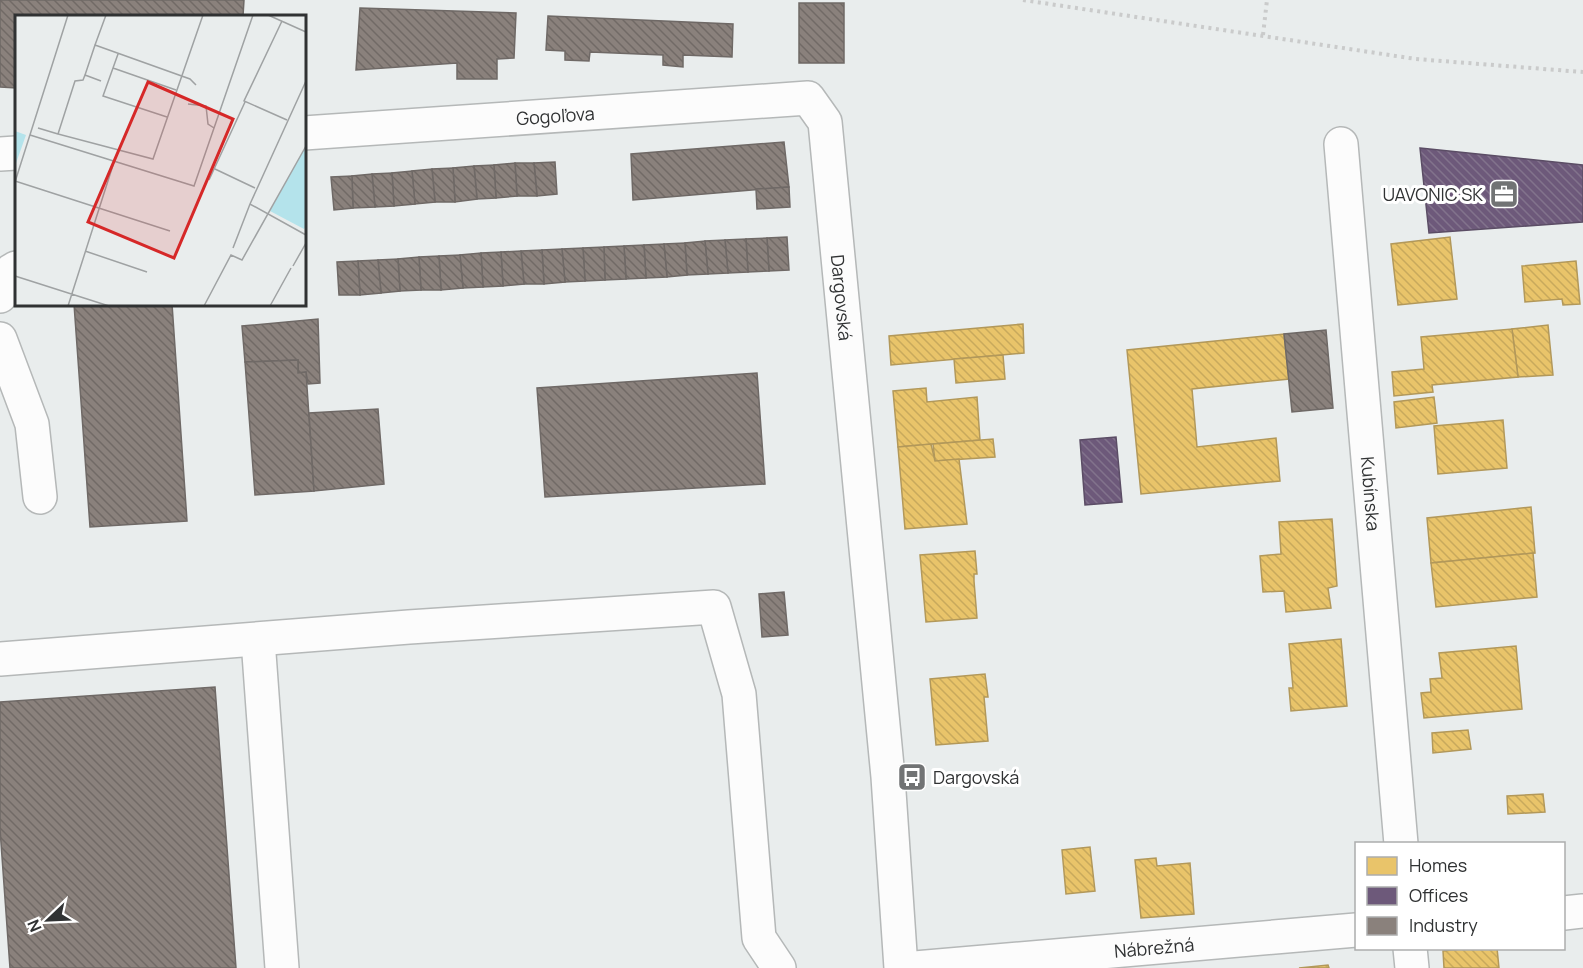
<svg xmlns="http://www.w3.org/2000/svg" width="1583" height="968" font-family="Manrope,sans-serif">
<defs>
<pattern id="homes-back-hatch" width="6" height="6" patternUnits="userSpaceOnUse" patternTransform="scale(1.5)"><rect width="6" height="6" fill="#e9c46a"/><path d="M-1 5l2 2M0 0l6 6M5-1l2 2" fill="none" stroke="#c8a95c"/></pattern>
<pattern id="offices-back-hatch" width="6" height="6" patternUnits="userSpaceOnUse" patternTransform="scale(1.5)"><rect width="6" height="6" fill="#6d597a"/><path d="M-1 5l2 2M0 0l6 6M5-1l2 2" fill="none" stroke="#82738c"/></pattern>
<pattern id="industry-back-hatch" width="6" height="6" patternUnits="userSpaceOnUse" patternTransform="scale(1.5)"><rect width="6" height="6" fill="#8a817c"/><path d="M-1 5l2 2M0 0l6 6M5-1l2 2" fill="none" stroke="#716a66"/></pattern>
</defs>
<rect width="100%" height="100%" fill="#e9eded"/>
<g fill="url(#homes-back-hatch)" stroke="#b2985a" stroke-width="1.5">
<polygon points="1450,237 1457,299 1398,305 1391,244"/>
<polygon points="1576,261 1580,304 1563,305 1562,299 1525,302 1522,266"/>
<polygon points="1023,324 1024,353 891,365 889,336"/>
<polygon points="1548,325 1553,375 1518,377 1512,329"/>
<polygon points="1512,329 1518,377 1432,385 1433,392 1394,396 1392,372 1424,369 1421,337"/>
<polygon points="1284,334 1289,379 1192,389 1197,447 1276,438 1280,481 1141,494 1127,350"/>
<polygon points="1003,355 1005,379 956,383 954,359"/>
<polygon points="926,388 927,402 977,397 980,440 898,447 893,391"/>
<polygon points="1434,397 1437,423 1396,428 1394,402"/>
<polygon points="1503,420 1507,468 1438,474 1434,426"/>
<polygon points="993,439 995,457 935,461 933,444"/>
<polygon points="931,444 935,461 959,459 967,524 905,529 898,447"/>
<polygon points="1531,507 1535,553 1431,563 1427,518"/>
<polygon points="1332,519 1337,586 1328,588 1331,608 1286,612 1284,591 1263,592 1260,556 1281,554 1279,522"/>
<polygon points="975,551 977,574 974,574 974,581 977,618 926,622 920,555"/>
<polygon points="1533,553 1537,597 1436,607 1431,563"/>
<polygon points="1341,639 1347,706 1291,711 1289,688 1293,688 1289,644"/>
<polygon points="1516,646 1522,709 1424,718 1421,693 1431,692 1430,679 1442,678 1439,653"/>
<polygon points="985,674 988,697 984,697 988,741 936,745 930,679"/>
<polygon points="1468,730 1471,749 1433,753 1432,733"/>
<polygon points="1543,794 1545,812 1508,814 1507,796"/>
<polygon points="1090,847 1095,891 1066,894 1062,850"/>
<polygon points="1156,858 1157,866 1190,863 1194,914 1141,918 1135,860"/>
<polygon points="1470,948 1497,948 1499,968 1444,968 1443,951"/>
<polygon points="1328,965 1329,968 1299,968"/>
</g>
<g fill="url(#offices-back-hatch)" stroke="#5b4d65" stroke-width="1.5">
<polygon points="1420,148 1583,165 1583,222 1429,233"/>
<polygon points="1116,437 1122,502 1085,505 1080,440"/>
</g>
<g fill="url(#industry-back-hatch)" stroke="#6f6966" stroke-width="1.5">
<polygon points="0,0 244,0 243,16 16,16 16,88 0,87"/>
<rect x="799" y="3" width="45" height="60"/>
<polygon points="360,8 516,13 514,58 497,59 497,79 457,79 457,63 356,70"/>
<polygon points="548,16 733,24 732,57 683,55 683,67 663,65 663,55 590,52 589,61 565,60 565,51 546,50"/>
<polygon points="784,142 789,187 633,200 631,154"/>
<polygon points="555,162 557,194 537,196 534,163"/>
<polygon points="515,163 534,163 537,196 517,196"/>
<polygon points="515,163 517,196 496,198 494,165"/>
<polygon points="494,165 496,198 477,199 474,166"/>
<polygon points="474,166 477,199 455,202 453,168"/>
<polygon points="453,168 455,202 435,202 432,169"/>
<polygon points="432,169 435,202 415,204 412,171"/>
<polygon points="412,171 415,204 394,206 392,173"/>
<polygon points="392,173 394,206 375,207 372,174"/>
<polygon points="372,174 375,207 353,208 352,176"/>
<polygon points="352,176 353,208 334,210 331,177"/>
<polygon points="789,187 790,207 757,209 756,189"/>
<polygon points="787,237 789,270 769,271 767,238"/>
<polygon points="767,238 769,271 748,272 746,239"/>
<polygon points="746,239 748,272 728,273 725,240"/>
<polygon points="725,240 728,273 708,274 705,241"/>
<polygon points="705,241 708,274 687,275 685,243"/>
<polygon points="685,243 687,275 667,277 664,244"/>
<polygon points="664,244 667,277 646,278 644,245"/>
<polygon points="644,245 646,278 626,279 624,246"/>
<polygon points="624,246 626,279 605,280 604,247"/>
<polygon points="604,247 605,280 585,281 583,248"/>
<polygon points="583,248 585,281 565,282 562,249"/>
<polygon points="562,249 565,282 544,284 542,250"/>
<polygon points="542,250 544,284 524,284 521,251"/>
<polygon points="521,251 524,284 503,286 501,252"/>
<polygon points="501,252 503,286 483,287 481,253"/>
<polygon points="481,253 483,287 463,288 460,255"/>
<polygon points="460,255 463,288 441,290 439,256"/>
<polygon points="439,256 441,290 421,290 419,257"/>
<polygon points="419,257 421,290 400,291 398,259"/>
<polygon points="398,259 400,291 381,293 378,260"/>
<polygon points="378,260 381,293 360,295 358,261"/>
<polygon points="358,261 360,295 339,295 337,262"/>
<polygon points="74,304 172,304 187,521 90,527"/>
<polygon points="318,319 320,383 308,384 306,372 298,373 298,360 245,362 242,326"/>
<polygon points="1326,330 1333,408 1292,412 1284,334"/>
<polygon points="298,360 298,373 306,372 314,491 255,495 245,362"/>
<polygon points="757,373 765,484 545,497 537,388"/>
<polygon points="378,409 384,484 314,491 309,413"/>
<polygon points="784,592 788,635 762,637 759,594"/>
<polygon points="215,687 236,968 10,968 0,829 0,702"/>
</g>
<g fill="none" stroke-linecap="round" stroke-linejoin="round">
<g stroke="#b5b8b8" stroke-width="36">
<g id="minor">
<path id="s1" d="M304 133 808 98 825 122 888 777 901 968"/>
<path id="s2" d="M1341 144 1401 844"/>
<polyline points="0,154 16,153"/>
<polyline points="0,296 11,271 16,268"/>
<polyline points="0,339 32,424 40,497"/>
<polyline points="258,640 282,968"/>
<polyline points="0,659 409,627 714,607 739,694 759,938 779,968"/>
<polyline points="1564,913 1583,911"/>
<polyline points="1410,948 1412,968"/>
<path id="s3" d="M915 968 1356 930"/>
</g>
</g>
<g stroke="#cacbcb" stroke-width="4" stroke-dasharray="3 4.5" stroke-linecap="butt">
<polyline points="1023,0 1416,59 1583,72"/>
<polyline points="1263,35 1267,0"/>
</g>
<use href="#minor" stroke="#fcfcfc" stroke-width="33"/>
</g>
<defs>
<g id="office-square" transform="scale(1.5)"><rect x="-9" y="-9" width="18" height="18" rx="4" fill="#717374" stroke="#fff"/><path d="M-6-3h4V-5.5h4V-3h4V5H-6ZM-1-4.5V-3h2v-1.5ZM-6 0V1H6V0Z" fill="#fff"/></g>
<g id="bus-square" transform="scale(1.5)"><rect x="-9" y="-9" width="18" height="18" rx="4" fill="#717374" stroke="#fff"/><path d="M-5-6H5V4H4V6H2V4H-2V6H-4V4H-5ZM-3.5-4V0h7V-4ZM-3.5 1.2v1.5H-2V1.2ZM2 1.2v1.5H3.5V1.2Z" fill="#fff"/></g>
</defs>
<g fill-rule="evenodd">
<use href="#office-square" x="1504" y="194"/>
<use href="#bus-square" x="912" y="777"/>
</g>
<g text-anchor="middle" dominant-baseline="central" stroke-width="6" stroke-linejoin="round" paint-order="stroke">
<g font-size="18" fill="#303233" stroke="#fff">
<text stroke="none"><textPath href="#s1" startOffset="252">Gogoľova</textPath></text>
<text stroke="none"><textPath href="#s1" startOffset="711">Dargovská</textPath></text>
<text stroke="none"><textPath href="#s2" startOffset="351">Kubínska</textPath></text>
<text stroke="none"><textPath href="#s3" startOffset="240">Nábrežná</textPath></text>
</g>
<g font-size="18" fill="#303233" stroke="#fff" text-anchor="end">
<text x="1483" y="194">UAVONIC SK</text>
<text x="933" y="777" text-anchor="start">Dargovská</text>
</g>
</g>
<g transform="translate(15 15)">
<rect width="291" height="291" fill="#e9eded"/>
<path d="M0 116 11 120 0 151ZM291 131V211L289 214 255 196Z" fill="#b4e3eb"/>
<path fill="none" stroke="#9fa2a3" stroke-width="1.5" d="M253 0 291 17M267 6 229 86 272 105M80 30 91 0M103 39 88 81 152 102M98 53 161 75M70 60 68 65 60 66 43 119 138 144 188 0M86 66 70 60 80 30 175 64 181 70M173 89 191 91 193 109 199 113M23 113 43 119M15 120 179 171 238 0M200 154 240 173M194 165 230 87M0 166 155 216M0 167 53 0M235 189 291 66M218 233 235 189 291 220M70 236 132 257M278 251 291 228M0 261 94 291M53 291 99 147M189 291 216 240 227 245 291 131M255 291 276 253"/>
<path fill="#d62828" fill-opacity="0.15" stroke="#d62828" stroke-width="3" d="M133 67 218 104 159 243 73 207Z"/>
<rect width="291" height="291" fill="none" stroke="#303233" stroke-width="3"/>
</g>
<rect x="1355" y="842" width="210" height="108" fill="#ffffff" stroke="#acadad" stroke-width="1.5"/>
<rect x="1367" y="857" width="30" height="18" fill="#e9c46a" stroke="#acadad" stroke-width="1.5"/>
<text x="1409" y="872" font-size="18" fill="#303233">Homes</text>
<rect x="1367" y="887" width="30" height="18" fill="#6d597a" stroke="#acadad" stroke-width="1.5"/>
<text x="1409" y="902" font-size="18" fill="#303233">Offices</text>
<rect x="1367" y="917" width="30" height="18" fill="#8a817c" stroke="#acadad" stroke-width="1.5"/>
<text x="1409" y="932" font-size="18" fill="#303233">Industry</text>
<g transform="translate(48 920) rotate(247)" stroke="#ffffff" stroke-width="4.5" paint-order="stroke">
<path d="M0-4.5L10 22L0 15L-10 22Z" fill="#303233"/>
<text y="-9" font-size="16" font-weight="bold" text-anchor="middle" fill="#303233">N</text>
</g>
</svg>
